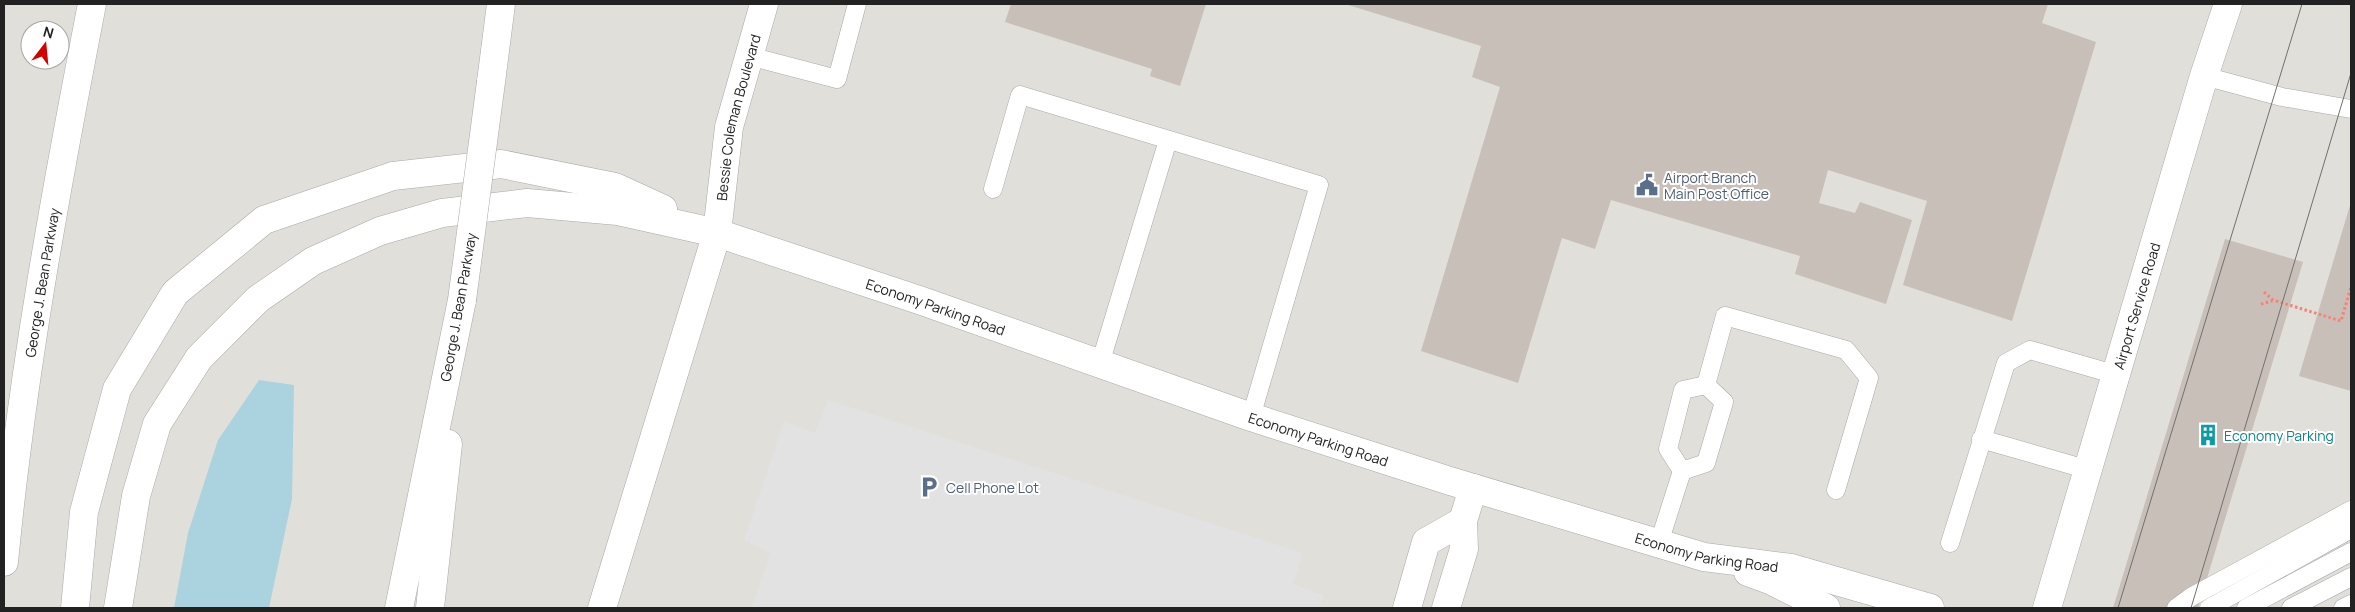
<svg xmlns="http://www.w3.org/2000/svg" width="2355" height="612" font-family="Manrope,sans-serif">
<rect width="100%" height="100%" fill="#f2efe9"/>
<path fill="#e1dfda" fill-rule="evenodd" d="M4 4H2351V608H4ZM30 30H60V60H30Z"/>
<polygon fill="#e2e2e2" points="828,400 1303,553 1293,584 1323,595 1319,608 752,608 770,553 744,540 784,421 815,433"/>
<polygon fill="#aad3df" points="259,380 294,385 292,499 269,608 174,608 188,533 218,440"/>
<g fill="#c7bfb8">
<polygon points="1011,4 1206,4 1180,86 1150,76 1152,69 1005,22"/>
<polygon points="1345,4 2048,4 2042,23 2096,42 2012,321 1903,285 1927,201 1828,170 1819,203 1855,213 1860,202 1912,220 1886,304 1795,274 1800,256 1611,200 1595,249 1562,238 1518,383 1421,351 1500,87 1472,77 1481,46"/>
<polygon points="2351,202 2351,391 2299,376"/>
<polygon points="2225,239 2303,262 2198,608 2113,608"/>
</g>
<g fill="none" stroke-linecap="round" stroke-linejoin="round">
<g stroke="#a9a9a9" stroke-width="19">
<g id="service">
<polyline points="749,56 837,79 857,4"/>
<polyline points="2204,76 2282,97 2351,109"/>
<polyline points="993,189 1020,95 1319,185 1251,417"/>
<polyline points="1100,364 1168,140"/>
<polyline points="1706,385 1725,316 1846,350 1869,378 1836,490"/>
<polyline points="1981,439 2089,470"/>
<polyline points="1682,471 1706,463 1724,402 1706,385"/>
<polyline points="1659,543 1682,471 1668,449 1683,390 1706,385"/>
<polyline points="1950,543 2006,363 2030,350 2117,375"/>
<polyline points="2176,608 2191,597 2351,510"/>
<polyline points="2209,608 2351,529"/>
<polyline points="2246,608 2351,552"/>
<polyline points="2291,608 2351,577"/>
<polyline points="2343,608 2351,604"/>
</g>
</g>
<g stroke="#a9a9a9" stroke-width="29">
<g id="minor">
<polyline points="1407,608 1426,542 1463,521"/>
<polyline points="1446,608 1464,549 1463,521 1473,488"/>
</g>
</g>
<g stroke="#a9a9a9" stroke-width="29">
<g id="tertiary">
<polyline points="491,82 501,4"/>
<path id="s1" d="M4 562C22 374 56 189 92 4"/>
<polyline points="1748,572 1770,580 1826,608"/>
<polyline points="75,608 84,512 117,389 175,293 264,220 393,176 501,164 615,187 663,209"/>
<path id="s2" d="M118 608 136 496 157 424 199 358 258 299 313 261 380 231 442 213 527 203 618 211 717 233 922 301 1251 417 1450 481 1704 557 1791 568 1930 608"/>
<polyline points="399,608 462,300"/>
<polyline points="430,608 448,444"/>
<path id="s3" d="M602 608 717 233 729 127 764 4"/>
<path id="s4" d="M2047 608 2204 76 2228 4"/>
</g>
</g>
<g stroke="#fa8072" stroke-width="3" stroke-dasharray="2.5 2.5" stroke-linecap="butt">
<polyline points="2264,292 2273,300 2341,321 2351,287"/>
<polyline points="2261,304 2272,301"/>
</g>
<use href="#service" stroke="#fff" stroke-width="18"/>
<use href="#minor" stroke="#fff" stroke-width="28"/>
<use href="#tertiary" stroke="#fff" stroke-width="28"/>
<g stroke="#707070" stroke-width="1">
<polyline points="2118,608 2302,4"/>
<polyline points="2191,608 2351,73"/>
</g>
<g stroke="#a9a9a9" stroke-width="29" stroke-linecap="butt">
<polyline id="tertiary-bridge" points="462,300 491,82"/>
</g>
<use href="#tertiary-bridge" stroke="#fff" stroke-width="28"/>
</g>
<defs>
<g id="civic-bare" transform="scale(1.725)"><path d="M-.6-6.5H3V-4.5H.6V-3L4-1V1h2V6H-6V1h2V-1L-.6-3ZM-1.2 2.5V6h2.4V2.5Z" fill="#5c6f8a" stroke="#fff" stroke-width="2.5" paint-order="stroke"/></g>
<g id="building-bare" transform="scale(1.725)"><path d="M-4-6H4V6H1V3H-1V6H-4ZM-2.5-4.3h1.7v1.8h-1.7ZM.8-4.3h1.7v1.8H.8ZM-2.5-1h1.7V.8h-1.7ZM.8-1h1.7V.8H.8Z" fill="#0f9aa8" stroke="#fff" stroke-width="2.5" paint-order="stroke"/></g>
<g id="parking-bare" transform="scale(1.725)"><path d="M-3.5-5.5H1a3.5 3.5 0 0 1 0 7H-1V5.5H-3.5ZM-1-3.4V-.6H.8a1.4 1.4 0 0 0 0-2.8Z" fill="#5c6f8a" stroke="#fff" stroke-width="2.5" paint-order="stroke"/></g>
</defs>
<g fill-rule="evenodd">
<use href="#civic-bare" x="1647" y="185"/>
<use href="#building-bare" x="2208" y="435"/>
<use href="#parking-bare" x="929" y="487"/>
</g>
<g text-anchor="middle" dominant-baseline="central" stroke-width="4" stroke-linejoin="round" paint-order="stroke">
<g font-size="14" fill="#222" stroke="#fff">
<text stroke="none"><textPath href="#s3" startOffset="510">Bessie Coleman Boulevard</textPath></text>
<text stroke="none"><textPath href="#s1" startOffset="282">George J. Bean Parkway</textPath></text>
<text stroke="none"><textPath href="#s2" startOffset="1064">Economy Parking Road</textPath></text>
<text stroke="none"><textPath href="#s4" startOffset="315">Airport Service Road</textPath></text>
<text transform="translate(458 307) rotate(-80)">George J. Bean Parkway</text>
<text stroke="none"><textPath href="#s2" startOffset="1469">Economy Parking Road</textPath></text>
<text stroke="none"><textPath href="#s2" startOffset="1874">Economy Parking Road</textPath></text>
</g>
<g font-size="14" fill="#4e5e75" stroke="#fff" text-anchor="start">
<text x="1664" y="177">Airport Branch<tspan x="1664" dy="16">Main Post Office</tspan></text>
<text x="946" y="487">Cell Phone Lot</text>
</g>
<g font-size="14" fill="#0d838f" stroke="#fff" text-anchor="start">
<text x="2224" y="435">Economy Parking</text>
</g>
</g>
<rect width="2355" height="612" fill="none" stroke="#222222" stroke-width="10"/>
<g transform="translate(45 45) rotate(16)"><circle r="24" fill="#ffffff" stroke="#a7a7a7"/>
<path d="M0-4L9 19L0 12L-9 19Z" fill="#d40000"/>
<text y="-8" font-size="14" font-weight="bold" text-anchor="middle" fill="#222222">N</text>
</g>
</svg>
